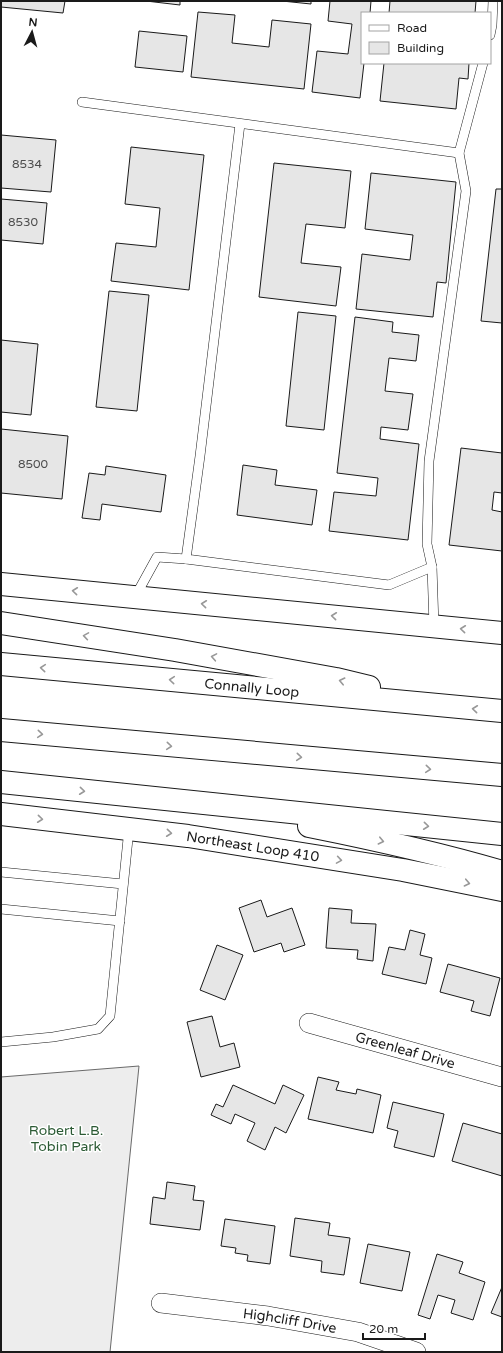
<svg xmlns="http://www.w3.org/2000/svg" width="503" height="1353" font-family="'Varela Round',sans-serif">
<rect width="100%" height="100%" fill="#fff"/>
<polygon fill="#ededed" stroke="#6a6a6a" points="139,1066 110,1352 1,1352 1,1077"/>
<g fill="#e6e6e6" stroke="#1a1a1a">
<polygon points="1,1 65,1 63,13 1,7"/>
<polygon points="146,1 180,1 180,5"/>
<polygon points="282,1 311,1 311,4"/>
<polygon points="330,1 371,1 370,13 362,13 362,63 364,63 360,98 312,92 317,51 348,54 352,24 328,21"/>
<polygon points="390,1 476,1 475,13 389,13"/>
<polygon points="198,12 235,15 232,43 269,47 272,20 311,24 304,89 191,77"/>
<polygon points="139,31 187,36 183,72 135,67"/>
<polygon points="384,63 469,63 468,79 459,78 456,109 380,101"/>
<polygon points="1,135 56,140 51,192 1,188"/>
<polygon points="131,147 204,155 189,290 111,281 116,243 156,247 160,208 125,204"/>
<polygon points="274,163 351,171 345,228 306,224 301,263 341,267 336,306 259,297"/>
<polygon points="371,173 456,182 446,283 437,282 433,317 356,309 362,254 410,260 413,235 365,229"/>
<polygon points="496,189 502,189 502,323 481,321"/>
<polygon points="1,199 47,203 43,244 1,240"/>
<polygon points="109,291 149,295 137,411 96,407"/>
<polygon points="298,312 336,316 324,430 286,426"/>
<polygon points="355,317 393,322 392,332 419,335 416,361 389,358 385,391 413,394 408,430 381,427 380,439 419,444 408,540 329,531 334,492 376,496 378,478 337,473"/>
<polygon points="1,340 38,344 31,415 1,412"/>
<polygon points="1,429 68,436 62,499 1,493"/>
<polygon points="461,448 502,453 502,493 494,492 492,510 502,512 502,551 449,545"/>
<polygon points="243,465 277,470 275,485 317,490 312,525 237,515"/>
<polygon points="106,466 166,475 161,512 102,504 100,520 82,518 89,473 105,475"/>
<polygon points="261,900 267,917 292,908 305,945 284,952 281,943 254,952 239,908"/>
<polygon points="329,908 352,910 351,923 376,924 373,961 357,959 358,950 326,948"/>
<polygon points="410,930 425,934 420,955 432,958 426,984 382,974 389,947 405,950"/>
<polygon points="217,945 243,955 225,1000 200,990"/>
<polygon points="448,964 500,978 490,1016 471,1011 474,1001 440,992"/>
<polygon points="212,1016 220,1047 234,1043 240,1067 201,1077 187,1022"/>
<polygon points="318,1077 339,1082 336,1090 356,1094 357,1089 381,1095 373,1133 308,1119"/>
<polygon points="233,1085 275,1104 283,1085 304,1095 286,1133 275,1127 265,1150 247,1141 255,1123 235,1114 231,1124 211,1115 216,1104 223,1107"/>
<polygon points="393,1102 444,1114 434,1157 394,1147 398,1131 387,1128"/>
<polygon points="463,1123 502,1134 502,1176 452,1161"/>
<polygon points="167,1182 195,1186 193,1200 204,1201 200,1230 150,1224 153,1197 165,1199"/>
<polygon points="295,1218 330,1223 328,1235 350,1238 344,1275 321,1272 322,1261 290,1256"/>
<polygon points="225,1219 275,1226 270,1264 247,1261 248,1255 235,1253 236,1248 221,1246"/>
<polygon points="368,1244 410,1252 402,1291 360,1283"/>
<polygon points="437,1254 463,1262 459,1273 485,1282 473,1320 451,1313 455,1300 438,1295 430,1319 418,1315"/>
<polygon points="502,1287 502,1317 491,1313"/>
</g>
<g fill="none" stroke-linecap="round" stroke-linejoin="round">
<g stroke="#1a1a1a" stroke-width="10">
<g id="service">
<polyline points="490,35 492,25 493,1"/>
<polyline points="82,102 459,153"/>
<polyline points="240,124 200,456 186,559 389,585 432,567"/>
<polyline points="135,597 157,557 186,559"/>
<polyline points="434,626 432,567 427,544 429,461 466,191 459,153 483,63"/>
<polyline points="1,872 123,884"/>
<polyline points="1,909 120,921"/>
<polyline points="1,1042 53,1037 98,1029 110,1016 129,829"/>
</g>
</g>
<g stroke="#1a1a1a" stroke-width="20">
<g id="minor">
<path id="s1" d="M309 1023 502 1077"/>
<path id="s2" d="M161 1303 268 1316 358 1332 416 1352"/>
</g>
</g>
<g stroke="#1a1a1a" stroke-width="24">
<g id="secondary">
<polyline points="1,584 502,633"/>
<path id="s3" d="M1 814 188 836 403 870 502 890"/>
</g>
</g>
<g stroke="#1a1a1a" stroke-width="24">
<g id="motorway">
<polyline points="1,623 175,650 336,679 369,687"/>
<path id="s4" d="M1 664 502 711"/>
<polyline points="1,730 502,775"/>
<polyline points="1,782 502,834"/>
<path d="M309 826C374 839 438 853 502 872"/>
</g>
</g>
<use href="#service" stroke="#fff" stroke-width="9"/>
<use href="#minor" stroke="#fff" stroke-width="19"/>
<use href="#secondary" stroke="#fff" stroke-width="22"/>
<use href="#motorway" stroke="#fff" stroke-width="22"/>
</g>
<defs><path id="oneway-chevron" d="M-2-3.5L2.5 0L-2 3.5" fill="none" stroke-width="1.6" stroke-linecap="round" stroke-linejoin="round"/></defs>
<g stroke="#989898">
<use href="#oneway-chevron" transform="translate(75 591) rotate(-174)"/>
<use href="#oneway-chevron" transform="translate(204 604) rotate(-174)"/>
<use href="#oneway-chevron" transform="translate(334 616) rotate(-174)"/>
<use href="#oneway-chevron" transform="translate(463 629) rotate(-174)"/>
<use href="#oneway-chevron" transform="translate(86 636) rotate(-171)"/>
<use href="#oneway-chevron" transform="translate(214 657) rotate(-170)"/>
<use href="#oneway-chevron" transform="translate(43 668) rotate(-175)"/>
<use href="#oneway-chevron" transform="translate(172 680) rotate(-175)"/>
<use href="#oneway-chevron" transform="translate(342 681) rotate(-167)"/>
<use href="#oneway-chevron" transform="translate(475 709) rotate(-174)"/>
<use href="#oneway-chevron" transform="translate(40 734) rotate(5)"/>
<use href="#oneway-chevron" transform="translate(169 746) rotate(5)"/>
<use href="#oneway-chevron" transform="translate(299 757) rotate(5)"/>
<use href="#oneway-chevron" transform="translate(428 769) rotate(5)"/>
<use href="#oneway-chevron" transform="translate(82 791) rotate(6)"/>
<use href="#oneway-chevron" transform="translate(40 819) rotate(6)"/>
<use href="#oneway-chevron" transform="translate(426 826) rotate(6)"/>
<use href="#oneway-chevron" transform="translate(169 833) rotate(6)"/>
<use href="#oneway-chevron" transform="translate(381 841) rotate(13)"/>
<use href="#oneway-chevron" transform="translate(339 860) rotate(9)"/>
<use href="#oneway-chevron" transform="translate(467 883) rotate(12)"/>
</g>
<g text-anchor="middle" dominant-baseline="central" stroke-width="3" stroke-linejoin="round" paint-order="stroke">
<g font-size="12" fill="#4d4d4d">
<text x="27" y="164">8534</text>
<text x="23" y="222">8530</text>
<text x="33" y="464">8500</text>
</g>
<g font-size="14" fill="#1a1a1a" stroke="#fff">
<text stroke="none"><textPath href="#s4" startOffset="252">Connally Loop</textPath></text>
<text stroke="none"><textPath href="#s3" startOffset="254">Northeast Loop 410</textPath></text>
<text stroke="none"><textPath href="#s1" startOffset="100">Greenleaf Drive</textPath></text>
<text stroke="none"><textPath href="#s2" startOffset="130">Highcliff Drive</textPath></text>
</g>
<g font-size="14" fill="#2b5a34" stroke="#fff">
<text x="66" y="1130">Robert L.B.<tspan x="66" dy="16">Tobin Park</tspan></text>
</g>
</g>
<rect width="503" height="1353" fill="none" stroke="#1a1a1a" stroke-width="4"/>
<rect x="361" y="12" width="130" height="52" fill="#ffffff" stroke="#a3a3a3"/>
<rect x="369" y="25" width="20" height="6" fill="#ffffff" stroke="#a3a3a3"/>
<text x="397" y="32" font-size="12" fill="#1a1a1a">Road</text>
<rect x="369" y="42" width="20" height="12" fill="#e6e6e6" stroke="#a3a3a3"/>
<text x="397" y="52" font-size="12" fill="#1a1a1a">Building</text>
<g transform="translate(32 32) rotate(6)" stroke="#ffffff" stroke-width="3" paint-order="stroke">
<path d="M0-3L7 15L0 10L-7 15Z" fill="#1a1a1a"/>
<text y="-6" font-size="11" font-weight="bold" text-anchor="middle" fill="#1a1a1a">N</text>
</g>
<path d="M363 1333v6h62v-6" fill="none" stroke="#1a1a1a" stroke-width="2"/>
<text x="369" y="1333" font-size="12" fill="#1a1a1a" stroke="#ffffff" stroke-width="3" paint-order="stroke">20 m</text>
</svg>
